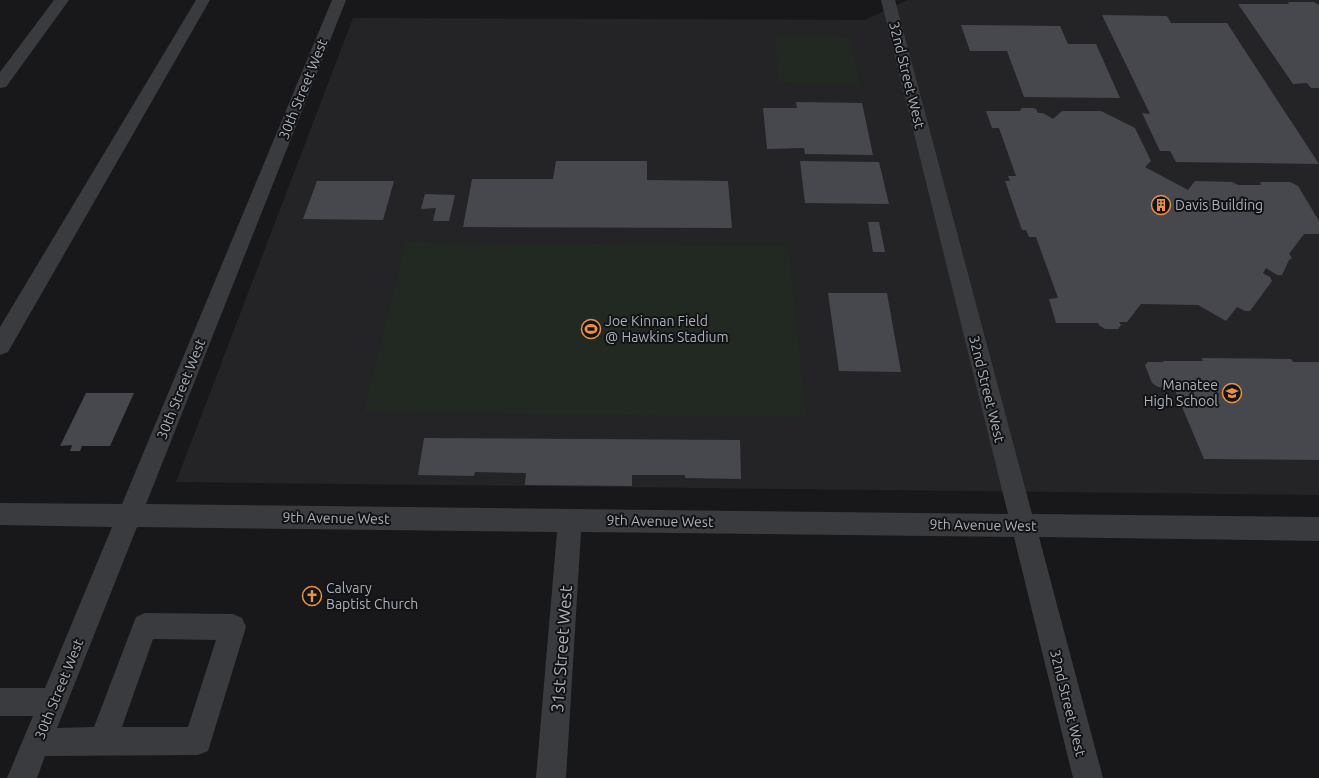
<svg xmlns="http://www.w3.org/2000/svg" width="1319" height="778" font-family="Ubuntu,sans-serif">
<rect width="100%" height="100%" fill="#18181a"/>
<polygon fill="#242427" points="907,0 1319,0 1319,495 176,482 353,18 865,20"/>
<g fill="#222922">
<polygon points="774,36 850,37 859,84 779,83"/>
<polygon points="406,242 788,246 806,417 364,412"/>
</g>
<g fill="#47484d">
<polygon points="1288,2 1314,2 1319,5 1319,88 1311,88 1307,83 1293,84 1238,4 1289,4"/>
<polygon points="1102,15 1167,16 1171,23 1227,23 1319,164 1176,162 1170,151 1160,151 1142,113 1150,114"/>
<polygon points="961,25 1060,26 1068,44 1096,44 1120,98 1024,97 1007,51 970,51"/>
<polygon points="796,102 862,103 873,155 805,154 804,148 767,149 763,108 797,108"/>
<polygon points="1022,108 1033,108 1036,109 1038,113 1043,113 1053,119 1062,111 1101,111 1135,128 1151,161 1145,167 1188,190 1195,181 1232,182 1238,185 1261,185 1260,182 1290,182 1298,186 1319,221 1319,234 1304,234 1289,254 1292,258 1289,260 1282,275 1277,275 1266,268 1263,273 1270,277 1272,281 1250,311 1245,311 1237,307 1226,321 1198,305 1141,304 1127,322 1119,322 1121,325 1118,329 1105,329 1099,325 1098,323 1056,323 1049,299 1058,298 1036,237 1029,237 1026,230 1022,230 1005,181 1010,181 1008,176 1016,176 999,128 992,128 986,111 1020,111"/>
<polygon points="556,161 647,161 647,180 728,181 732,228 463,227 472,179 553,179"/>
<polygon points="800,161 879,162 889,204 805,203"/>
<polygon points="317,181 394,181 383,220 303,219"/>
<polygon points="425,194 455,195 449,221 433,221 436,208 421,209"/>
<polygon points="868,222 879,222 885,252 873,252"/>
<polygon points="828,293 887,293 901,372 839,371"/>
<polygon points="1202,358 1291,359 1293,362 1319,362 1319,460 1204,459 1174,388 1158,387 1152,383 1145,365 1148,362 1163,362 1164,361 1203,361"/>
<polygon points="86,393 134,393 110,446 82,446 80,451 70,451 72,445 60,446"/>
<polygon points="424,438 740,440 741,479 685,478 685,475 632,475 632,486 525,485 526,473 475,472 474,476 418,475"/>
</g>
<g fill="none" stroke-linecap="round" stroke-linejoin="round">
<g fill="#393b3e" fill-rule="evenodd">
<polygon points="54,0 69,0 6,87 0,88 0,72"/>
<polygon points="196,0 210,0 8,352 0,355 0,327"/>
<path d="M332 0H346L146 504 1008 514 881 0H895L1032 514 1319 517V541L1039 537 1103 778H1073L1014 537 581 532 566 778H536L557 532 137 527 57 728 94 727 136 617 145 613 233 614 242 618 246 627 208 751 198 755 45 756 37 778H7L33 716H0V688H45L112 527 0 525V503L122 504ZM153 639 216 640 188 727H122Z"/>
</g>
</g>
<defs>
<g id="building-ring" transform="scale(1)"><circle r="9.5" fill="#131315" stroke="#ea923f" stroke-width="1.5"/><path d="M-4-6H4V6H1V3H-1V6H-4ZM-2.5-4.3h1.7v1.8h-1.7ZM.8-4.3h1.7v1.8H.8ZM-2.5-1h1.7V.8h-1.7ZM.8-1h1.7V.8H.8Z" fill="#ea923f"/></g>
<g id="stadium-ring" transform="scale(1)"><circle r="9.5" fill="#131315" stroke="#ea923f" stroke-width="1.5"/><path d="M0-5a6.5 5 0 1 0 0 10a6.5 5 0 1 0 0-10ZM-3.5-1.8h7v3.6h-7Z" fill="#ea923f"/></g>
<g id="school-ring" transform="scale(1)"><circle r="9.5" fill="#131315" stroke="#ea923f" stroke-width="1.5"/><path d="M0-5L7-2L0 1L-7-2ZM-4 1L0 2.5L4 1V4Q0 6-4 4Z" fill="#ea923f"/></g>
<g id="church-ring" transform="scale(1)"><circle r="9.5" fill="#131315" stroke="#ea923f" stroke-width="1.5"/><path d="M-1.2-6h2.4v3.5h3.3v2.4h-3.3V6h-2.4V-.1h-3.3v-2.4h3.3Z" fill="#ea923f"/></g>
</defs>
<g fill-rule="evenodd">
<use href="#building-ring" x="1161" y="205"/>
<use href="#stadium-ring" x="591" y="329"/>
<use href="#school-ring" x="1232" y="393"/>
<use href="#church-ring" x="312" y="596"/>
</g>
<g text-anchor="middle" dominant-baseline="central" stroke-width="4" stroke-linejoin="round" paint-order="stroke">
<g font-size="14" fill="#aab1b9" stroke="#131315">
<text transform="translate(907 75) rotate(76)">32nd Street West</text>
<text transform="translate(303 89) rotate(-68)">30th Street West</text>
<text transform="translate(181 389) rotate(-68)">30th Street West</text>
<text transform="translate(987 389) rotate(76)">32nd Street West</text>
<text transform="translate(336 518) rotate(1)">9th Avenue West</text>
<text transform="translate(660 521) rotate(1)">9th Avenue West</text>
<text transform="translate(983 525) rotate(1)">9th Avenue West</text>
<text transform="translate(59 689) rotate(-68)">30th Street West</text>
<text transform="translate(1068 703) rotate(76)">32nd Street West</text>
</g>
<g font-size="14" fill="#aab1b9" stroke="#131315" text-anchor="start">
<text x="1175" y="205">Davis Building</text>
<text x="605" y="321">Joe Kinnan Field<tspan x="605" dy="16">@ Hawkins Stadium</tspan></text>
<text x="1218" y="385" text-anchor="end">Manatee<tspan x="1218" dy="16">High School</tspan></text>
<text x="326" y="588">Calvary<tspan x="326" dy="16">Baptist Church</tspan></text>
</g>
<g font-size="17" fill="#aab1b9" stroke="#131315">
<text transform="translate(561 649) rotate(-86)">31st Street West</text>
</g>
</g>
</svg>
